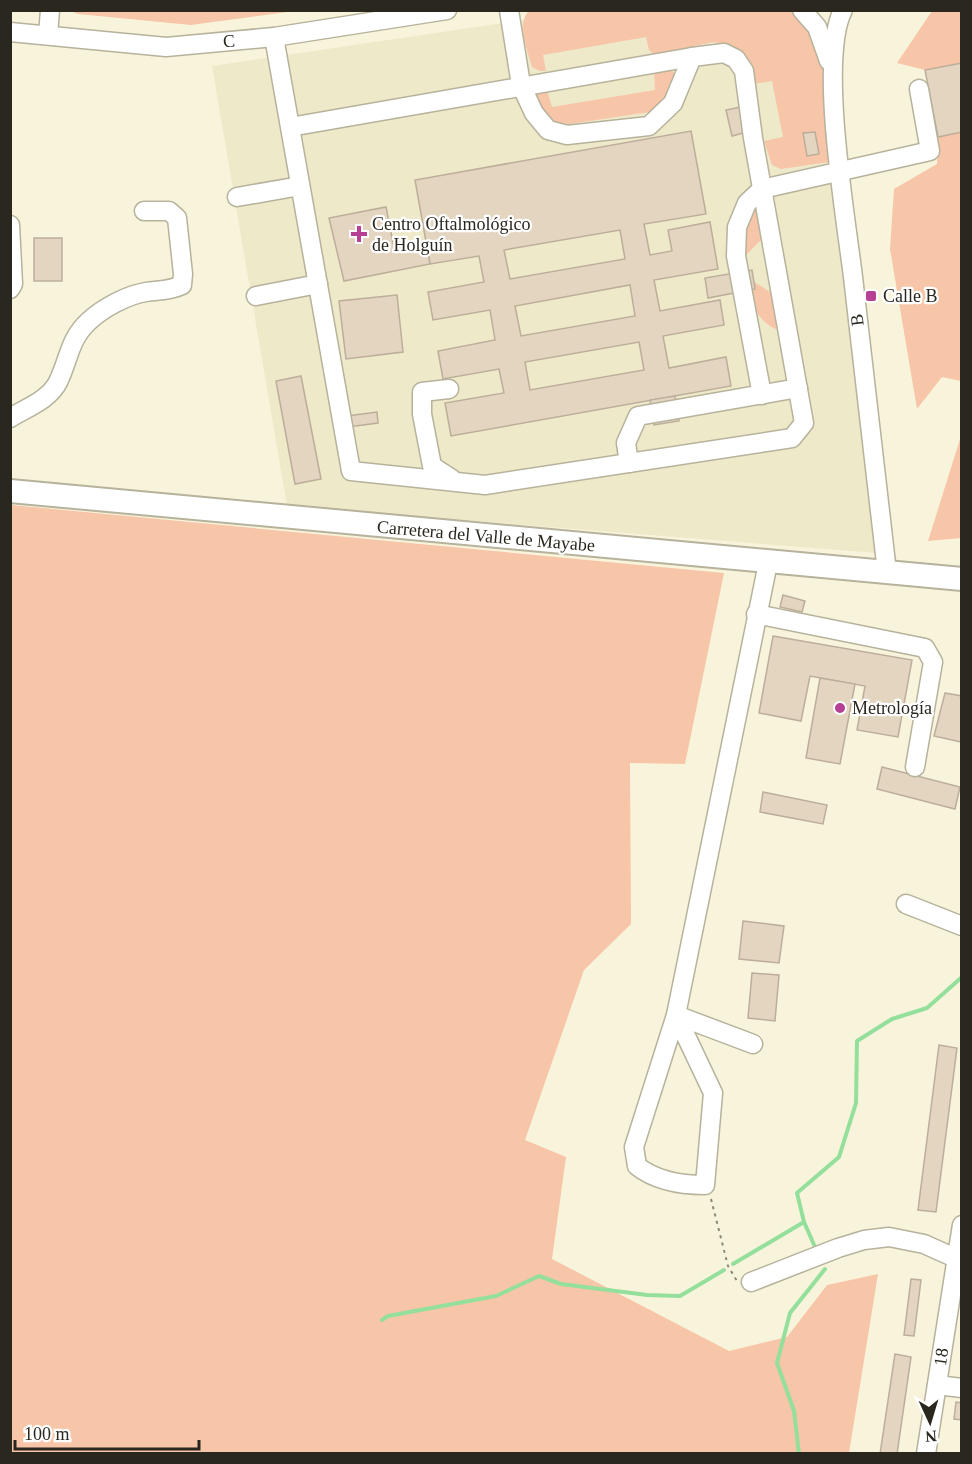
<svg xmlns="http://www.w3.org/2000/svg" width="972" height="1464" font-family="'Times New Roman',serif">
<rect width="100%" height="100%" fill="#f8f4dc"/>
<polygon fill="#eee9c9" points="585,11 815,42 876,553 287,506 212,66"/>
<g fill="#f7c5a7">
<polygon points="70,11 70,10 295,11 191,25 78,14"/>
<path d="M529 11H799L825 55 829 162 781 169 772 165 764 141 783 137 772 81 754 84 728 45 713 42 655 55 649 50 646 37 543 55 546 71H540L532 67C528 52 516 23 529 11Z"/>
<polygon points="932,11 961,11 961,63 925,70 897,63"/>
<polygon points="671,68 675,75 671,93 650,112 569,124 559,123 541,116 533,89 546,87 552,107 655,90 654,69"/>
<polygon points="961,132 961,381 942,377 917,409 890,249 894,189 937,164 938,137"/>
<polygon points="751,207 756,208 761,240 742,259 740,240"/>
<path d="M754 282 772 293 780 324 775 329C759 321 753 307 749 290L755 289Z"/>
<polygon points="961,436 961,538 928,541"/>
<polygon points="11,505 724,573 685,764 630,763 631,924 584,970 525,1140 566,1157 552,1259 729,1351 787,1337 827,1285 878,1274 849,1453 11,1453"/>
</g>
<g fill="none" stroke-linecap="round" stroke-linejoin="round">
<g stroke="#95df9c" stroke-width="4">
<polyline points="815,1247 804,1222 797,1193 839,1157 856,1103 857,1041 892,1019 927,1008 962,977"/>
<polyline points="733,1264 804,1222"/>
<polyline points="382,1320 388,1316 496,1296 539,1276 561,1284 647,1295 680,1296 724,1270"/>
<polyline points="799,1454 794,1411 777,1363 790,1313 825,1269"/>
</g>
</g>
<g fill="#e4d5c1" stroke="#bcae9a" stroke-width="1.5" fill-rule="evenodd">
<polygon points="962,63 962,132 938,137 925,70"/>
<polygon points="741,107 747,132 732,136 726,110"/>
<path d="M691 131 706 214 644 224 650 255 672 251 668 230 710 222 718 269 654 280 660 311 720 300 724 325 663 336 669 368 726 357 731 386 451 436 445 403 504 393 499 369 443 379 438 351 495 340 490 310 433 320 428 292 484 282 479 256 430 264 415 180ZM620 230 625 259 510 279 504 250ZM630 285 635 316 521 336 515 306ZM639 342 644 370 530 390 525 362Z"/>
<polygon points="815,132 819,154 807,156 803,133"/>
<polygon points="386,207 394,248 426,242 430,264 344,281 329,218"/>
<rect x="34" y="238" width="28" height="43"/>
<polygon points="752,270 755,289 708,298 705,278"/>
<polygon points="397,295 403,352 346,359 339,301"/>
<polygon points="301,376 321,479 295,484 276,381"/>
<polygon points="675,396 679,421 654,425 650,400"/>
<polygon points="377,412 378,423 348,427 347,416"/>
<polygon points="783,595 805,601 802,612 780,607"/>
<polygon points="773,636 912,660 898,737 857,730 865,686 810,676 801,721 759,713"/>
<polygon points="820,678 855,684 840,764 806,758"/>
<polygon points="945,693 962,696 961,742 934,736"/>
<polygon points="882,767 960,787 955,809 877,789"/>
<polygon points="763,792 827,805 823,824 760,812"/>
<polygon points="743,921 784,926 779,963 739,959"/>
<polygon points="752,973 779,975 775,1021 748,1018"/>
<polygon points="939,1045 957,1048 936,1212 918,1210"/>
<polygon points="911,1279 921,1280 914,1336 904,1335"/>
<polygon points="895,1354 911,1357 897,1454 880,1454"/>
<polygon points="956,1402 962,1403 962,1420 954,1419"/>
</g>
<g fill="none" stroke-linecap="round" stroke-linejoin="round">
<g stroke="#b6b29b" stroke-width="21">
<g id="minor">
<polyline points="509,10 521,85 534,113 548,130 567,135 649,126 673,103 692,57"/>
<polyline points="802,10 817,27 829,61"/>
<path d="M843 10C818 59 846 218 853 277 864 376 876 474 887 572"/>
<polyline points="10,32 166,47 274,37 447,10"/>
<polyline points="48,35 50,10"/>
<polyline points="274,37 351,471 485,485 792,438 804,423 753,138 744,71 736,59 724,53 692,57 290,127"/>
<polyline points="237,197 300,186"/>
<polyline points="10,225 13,284 10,289"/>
<polyline points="256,296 318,284"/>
<polyline points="449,389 422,392 422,414 432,466 452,479"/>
<polyline points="762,395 736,256 737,227 747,203 762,189 930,151 919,89"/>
<path d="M10 418C26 408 49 400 58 382 69 360 69 339 89 321 103 308 127 295 146 292 159 290 170 291 182 285L183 274 177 218 169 211H144"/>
<polyline points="629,463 626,443 638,416 798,388"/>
<polyline points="756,614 925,648 933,662 915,767"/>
<polyline points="906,904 962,926"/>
<path d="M676 1015 713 1093 705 1185C682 1185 656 1181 637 1166L634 1147 676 1015 768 563"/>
<polyline points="676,1015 753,1044"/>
<polyline points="751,1282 838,1248 864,1240 889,1237 924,1244 962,1261"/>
<polyline points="937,1385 962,1388"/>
<polyline points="926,1454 962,1225"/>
</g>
</g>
<g stroke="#b6b29b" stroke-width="26">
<polyline id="major" points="10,491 962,579"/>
</g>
<polyline stroke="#8b8878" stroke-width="2" stroke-dasharray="3 4.5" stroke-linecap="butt" points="711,1199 728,1266 737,1281"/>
<use href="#minor" stroke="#fff" stroke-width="18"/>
<use href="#major" stroke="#fff" stroke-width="22"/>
</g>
<g fill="#b73f94" stroke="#fff" stroke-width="2">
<path d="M356 225h6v6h6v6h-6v6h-6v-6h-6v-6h6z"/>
<rect x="865" y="290" width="12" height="12" rx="3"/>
<circle cx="840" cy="708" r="6"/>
</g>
<g text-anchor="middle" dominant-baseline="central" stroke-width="4.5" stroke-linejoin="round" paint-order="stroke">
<g font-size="18" fill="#29271e" stroke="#fff">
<text transform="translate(229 41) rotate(-5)">C</text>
<text transform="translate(857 320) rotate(-97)">B</text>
<text transform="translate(486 536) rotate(5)">Carretera del Valle de Mayabe</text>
<text transform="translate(941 1357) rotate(-82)">18</text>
</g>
<g font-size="18" fill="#29271e" stroke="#fff" text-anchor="start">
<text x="372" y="224">Centro Oftalmológico<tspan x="372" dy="21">de Holguín</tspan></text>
<text x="883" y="296">Calle B</text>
<text x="852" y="708">Metrología</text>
</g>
</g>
<rect width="972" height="1464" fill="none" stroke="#29271e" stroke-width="24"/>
<g transform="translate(930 1422) rotate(176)" stroke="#ffffff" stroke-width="4.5" paint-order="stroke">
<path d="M0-4.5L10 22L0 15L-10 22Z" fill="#29271e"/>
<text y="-9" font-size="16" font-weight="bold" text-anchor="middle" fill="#29271e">N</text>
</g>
<path d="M15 1440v9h184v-9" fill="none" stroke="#29271e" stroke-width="3"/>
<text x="24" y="1440" font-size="18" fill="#29271e" stroke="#ffffff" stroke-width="4.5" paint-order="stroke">100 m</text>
</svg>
